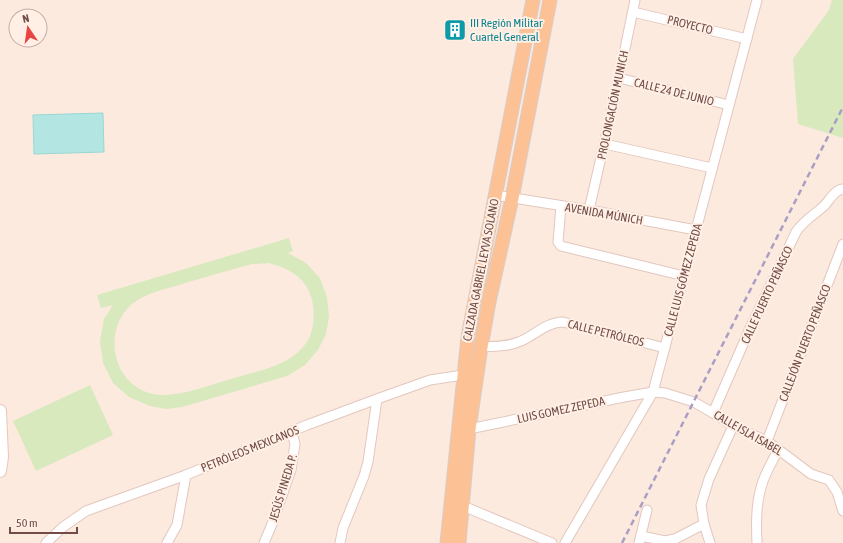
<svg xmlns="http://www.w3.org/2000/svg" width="843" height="543" font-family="'Asap Condensed',sans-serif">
<rect width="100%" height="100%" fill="#fceade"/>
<g fill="#d8e9bd" fill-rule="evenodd">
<polygon points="832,0 843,0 843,138 798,124 793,59 829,10"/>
<path d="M289 238 293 251 288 253 306 263 320 278 327 297 329 317 326 334 318 350 305 365 287 376 182 407 166 409 150 406 129 397 113 383 103 363 100 341 104 319 113 305 101 308 97 295ZM269 263C290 269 306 277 312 300 315 313 314 324 310 336 297 365 261 370 234 378 216 383 199 390 181 393 170 395 160 396 149 393 111 381 103 329 132 304 147 292 167 289 185 283 207 277 229 270 252 264Z"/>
<polygon points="90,385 113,435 36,471 13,421"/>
</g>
<polygon fill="#b3e5e2" stroke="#9ad7d4" points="103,113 104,152 34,154 33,115"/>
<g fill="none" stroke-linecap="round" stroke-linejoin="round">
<g stroke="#e2c7be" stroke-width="11">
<g id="street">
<polyline points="633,12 747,39"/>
<polyline points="619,78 729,105"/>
<polyline points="605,144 712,168"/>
<polyline points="495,195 589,210 696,230"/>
<polyline points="561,206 558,242 561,246 684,276"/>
<polyline points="589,210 619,78 635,0"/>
<path d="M481 347C495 346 508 347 521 341 535 335 547 322 563 322L665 348"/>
<path d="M713 413 751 326 796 232C804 220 814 215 824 206 830 200 834 190 843 189"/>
<polyline points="469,429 624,397 653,392 665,393 694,402 713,413 733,426 767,441 811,474 829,480 837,492 843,511"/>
<polyline points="767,441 843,244"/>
<polyline points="463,506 552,543"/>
<polyline points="641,536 665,541 675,539 704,524"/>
<polyline points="46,543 63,527 86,511 186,475 307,425 377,399 430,380 463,375"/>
<polyline points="167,543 177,525 186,475"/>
<polyline points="264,543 272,524 291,470 295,444 292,432"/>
<polyline points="340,543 343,528 364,476 368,462 377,399"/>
<polyline points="565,543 653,392 757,0"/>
<polyline points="639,543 647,510"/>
<polyline points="710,543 704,524 701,505 709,479 733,426"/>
<path d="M757 543C756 522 756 501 763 481 767 470 773 460 778 450"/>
</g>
</g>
<g stroke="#e7c6bb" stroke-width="14">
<polyline id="secondary" points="0,411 2,457 0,471"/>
</g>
<g stroke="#d8cdcb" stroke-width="15">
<g id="primary">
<polyline points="447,543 468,337 533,0"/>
<polyline points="459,543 469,429 481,347 489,302 512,198 550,0"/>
</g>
</g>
<use href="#street" stroke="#fff" stroke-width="9"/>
<use href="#secondary" stroke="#fff" stroke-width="12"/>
<use href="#primary" stroke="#fcc195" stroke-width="13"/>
<polyline stroke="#ab9ec4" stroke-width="2.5" stroke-dasharray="6 4" stroke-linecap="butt" points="622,543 843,107"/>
</g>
<defs>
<g id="building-square" transform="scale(1.15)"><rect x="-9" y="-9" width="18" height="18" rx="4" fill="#0f9aa8" stroke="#ffefe5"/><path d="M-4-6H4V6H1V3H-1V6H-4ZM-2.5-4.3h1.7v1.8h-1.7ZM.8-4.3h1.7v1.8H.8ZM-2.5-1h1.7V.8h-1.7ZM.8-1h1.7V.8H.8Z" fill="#fff"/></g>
</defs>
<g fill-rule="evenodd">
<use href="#building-square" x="455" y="30"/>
</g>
<g text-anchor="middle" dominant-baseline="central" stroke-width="4" stroke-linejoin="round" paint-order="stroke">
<g font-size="12" fill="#0d838f" stroke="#ffefe5" text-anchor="start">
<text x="470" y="23">III Región Militar<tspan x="470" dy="14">Cuartel General</tspan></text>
</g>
<g font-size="12" fill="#724d47" stroke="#ffefe5">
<text transform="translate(690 25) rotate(14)">PROYECTO</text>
<text transform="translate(674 92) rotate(14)">CALLE 24 DE JUNIO</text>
<text transform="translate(613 105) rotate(-78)">PROLONGACIÓN MUNICH</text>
<text transform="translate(604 214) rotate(10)">AVENIDA MÚNICH</text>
<text transform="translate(481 270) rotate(-79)">CALZADA GABRIEL LEYVA SOLANO</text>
<text transform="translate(683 280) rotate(-75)">CALLE LUIS GÓMEZ ZEPEDA</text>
<text transform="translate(767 295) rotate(-65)">CALLE PUERTO PEÑASCO</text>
<text transform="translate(606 333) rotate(14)">CALLE PETRÓLEOS</text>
<text transform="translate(805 343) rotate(-69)">CALLEJÓN PUERTO PEÑASCO</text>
<text transform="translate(561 410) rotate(-12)">LUIS GOMEZ ZEPEDA</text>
<text transform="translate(748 433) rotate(30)">CALLE ISLA ISABEL</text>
<text transform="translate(250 449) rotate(-22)">PETRÓLEOS MEXICANOS</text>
<text transform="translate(283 488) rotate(-73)">JESÚS PINEDA P.</text>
</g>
</g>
<g transform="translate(28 28) rotate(347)"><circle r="19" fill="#ffefe5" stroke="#c7aea6"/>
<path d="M0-3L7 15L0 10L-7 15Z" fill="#e84441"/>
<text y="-6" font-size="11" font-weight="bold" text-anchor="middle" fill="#724d47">N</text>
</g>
<path d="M10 527v6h67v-6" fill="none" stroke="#724d47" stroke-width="2"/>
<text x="16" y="527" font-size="12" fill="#724d47" stroke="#ffefe5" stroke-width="3" paint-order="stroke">50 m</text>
</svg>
